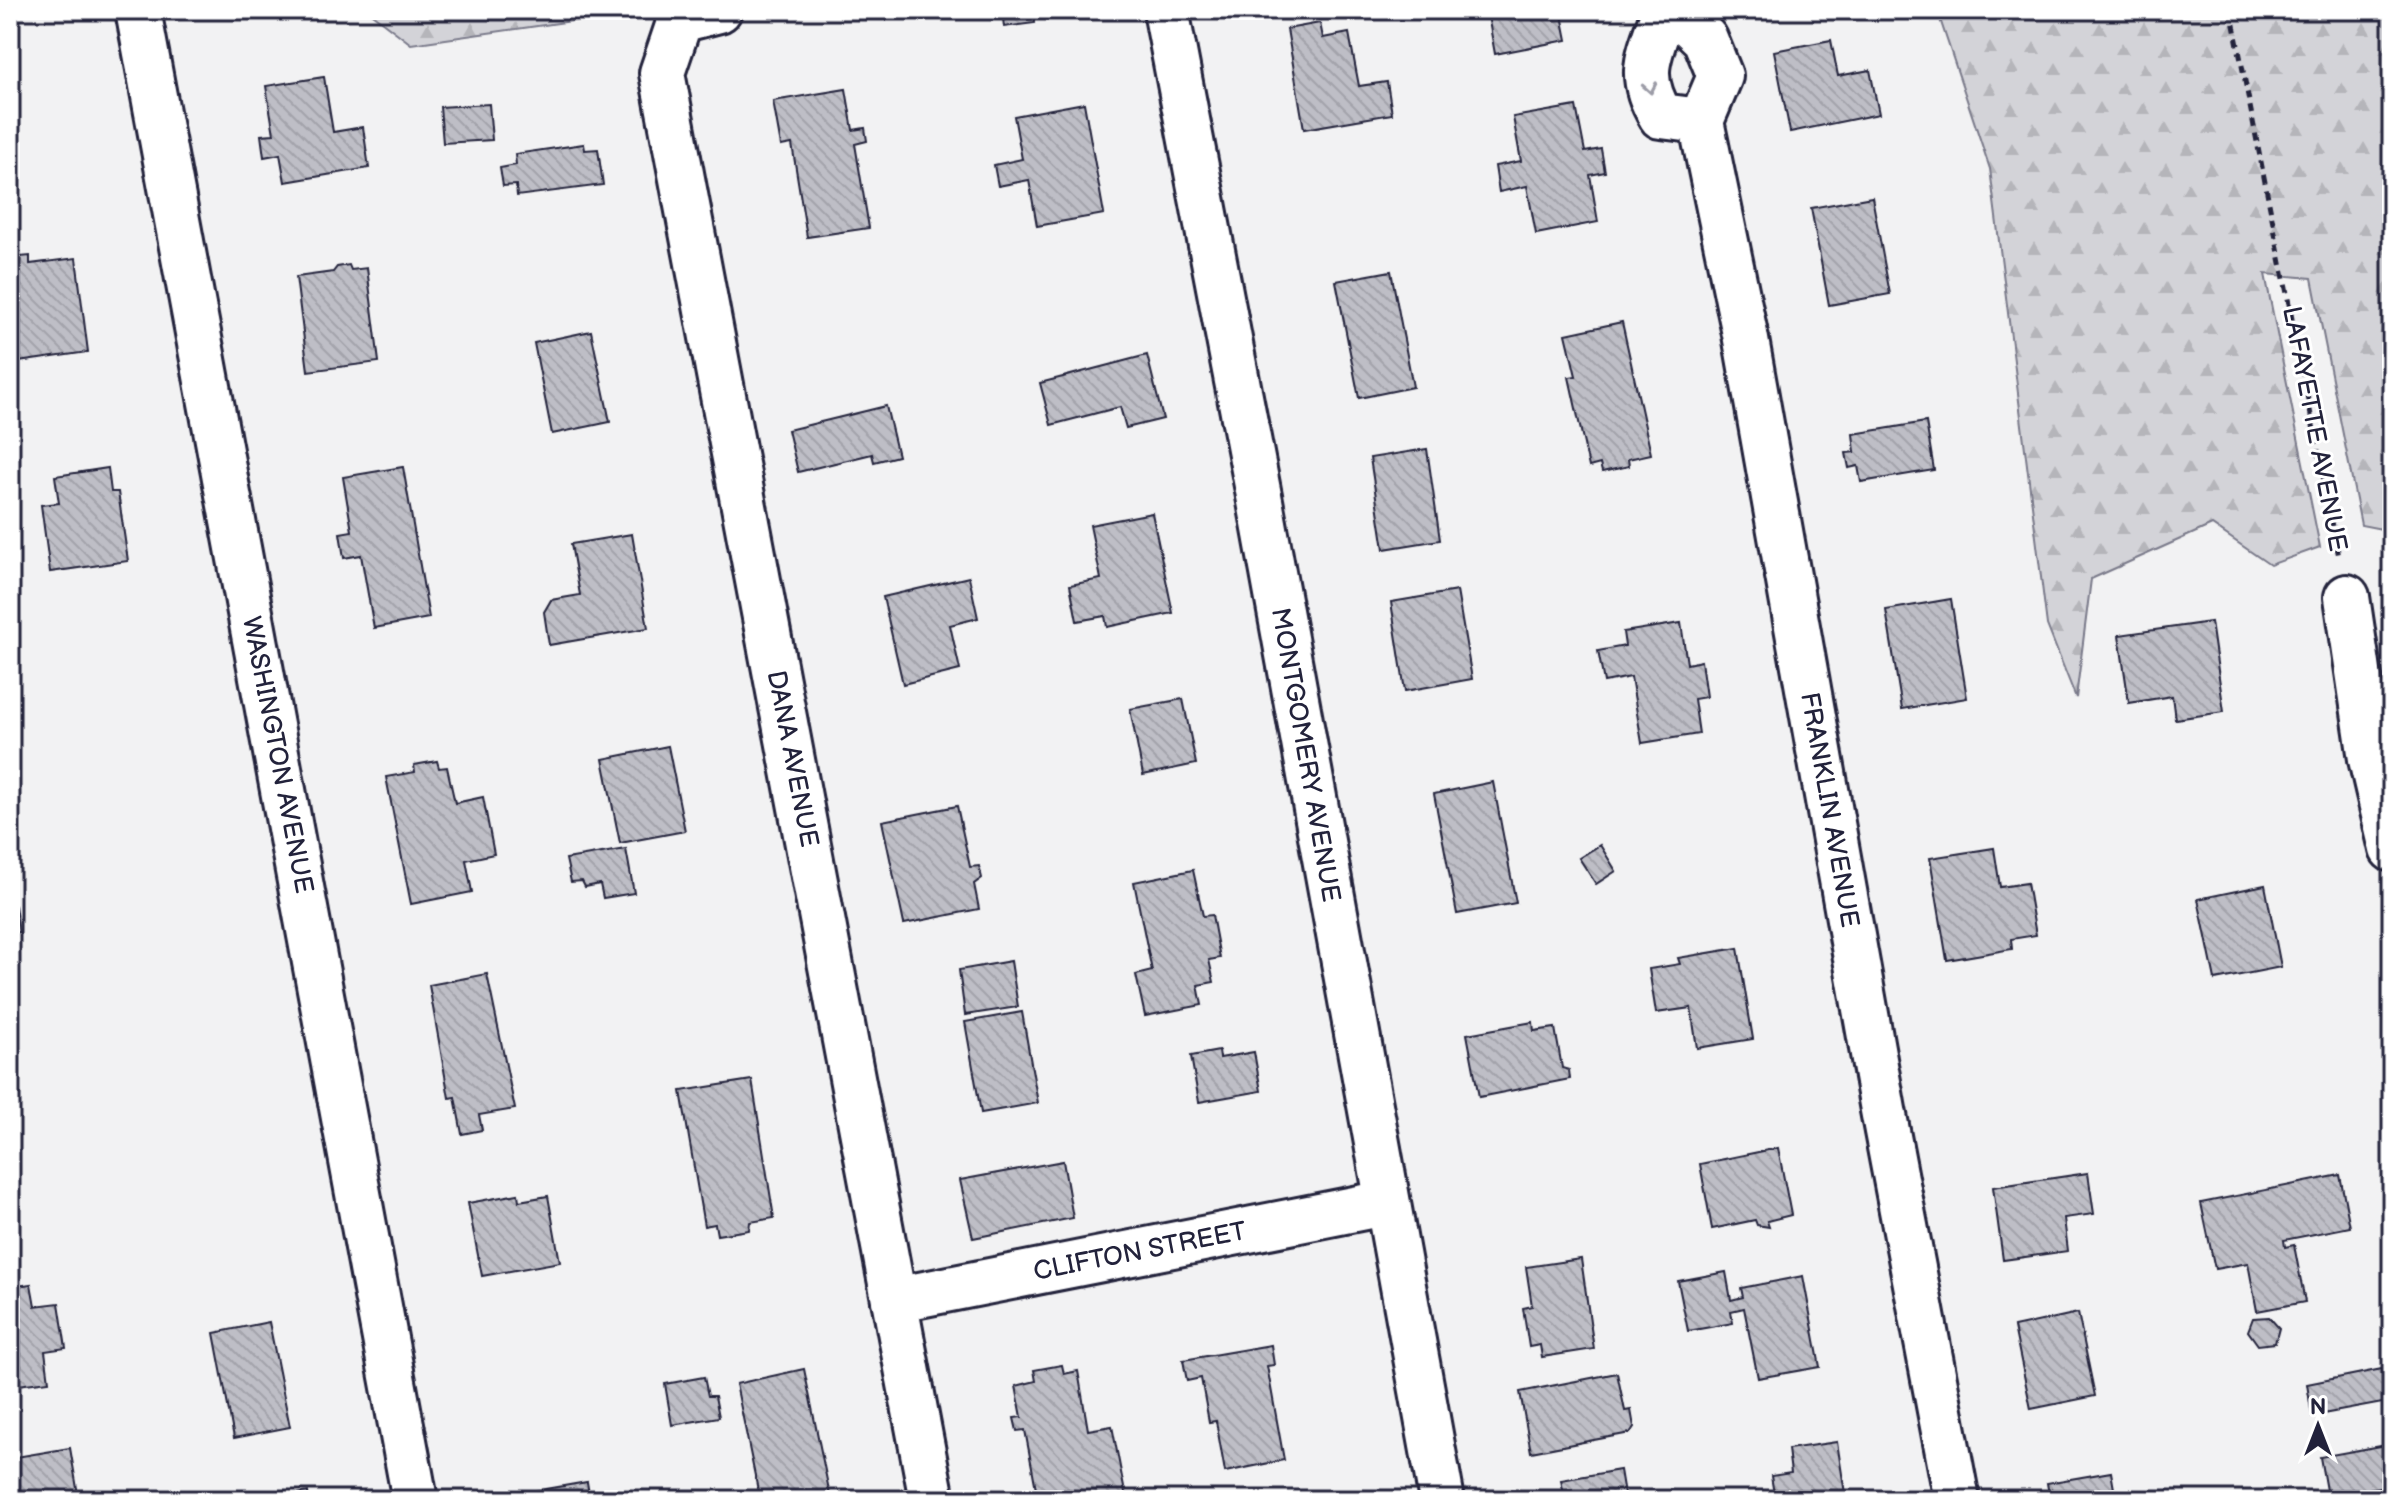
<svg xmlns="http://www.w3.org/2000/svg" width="2402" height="1510" font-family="'Balsamiq Sans',sans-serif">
<defs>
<pattern id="forest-firs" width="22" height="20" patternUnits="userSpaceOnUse" patternTransform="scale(2)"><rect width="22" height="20" fill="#d3d3d8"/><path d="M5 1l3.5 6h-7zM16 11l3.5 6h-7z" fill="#b5b5ba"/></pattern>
<pattern id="building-back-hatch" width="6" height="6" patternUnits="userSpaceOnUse" patternTransform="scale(2)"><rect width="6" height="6" fill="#bebec6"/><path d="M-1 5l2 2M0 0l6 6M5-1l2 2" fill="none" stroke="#a3a3ab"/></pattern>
</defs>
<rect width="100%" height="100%" fill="#f2f2f3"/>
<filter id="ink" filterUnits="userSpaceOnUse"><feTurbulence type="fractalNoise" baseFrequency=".0125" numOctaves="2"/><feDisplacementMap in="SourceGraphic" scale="16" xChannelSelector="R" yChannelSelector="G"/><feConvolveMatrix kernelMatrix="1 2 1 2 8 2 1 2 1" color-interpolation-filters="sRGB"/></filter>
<g filter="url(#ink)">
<g fill="url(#forest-firs)" stroke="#7a7a8a" stroke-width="2">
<polygon points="219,10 600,10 579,20 411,44 368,11"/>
<polygon points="1937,10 2392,10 2392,531 2361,525 2312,278 2265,274 2320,547 2270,565 2212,525 2091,579 2076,698 2047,625 1990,169"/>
</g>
<g fill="url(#building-back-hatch)" stroke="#22223b" stroke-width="2">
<polygon points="1002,10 1033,10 1035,23 1004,27"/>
<polygon points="1487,10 1561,10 1567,40 1495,54"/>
<polygon points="1320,23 1323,38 1349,33 1359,86 1387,82 1392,114 1304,129 1287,29"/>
<polygon points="1831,40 1838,76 1870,70 1879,114 1790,132 1774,51"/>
<polygon points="324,77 333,132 363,127 369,168 285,182 280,154 264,157 261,135 274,134 266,86"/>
<polygon points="846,89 853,130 865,128 867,141 855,144 869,228 807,237 792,144 781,146 773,101"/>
<polygon points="1084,103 1104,214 1037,226 1029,180 998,186 994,165 1022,159 1014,116"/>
<polygon points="489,104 492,140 443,143 440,107"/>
<polygon points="1576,106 1585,152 1601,149 1605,172 1590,175 1598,222 1536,234 1527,186 1499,192 1495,166 1521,161 1513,117"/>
<polygon points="584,144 585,150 598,149 603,185 517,196 516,185 503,186 500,168 516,165 515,154"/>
<polygon points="1872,197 1890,294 1829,305 1811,208"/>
<polygon points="30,256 30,264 76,258 88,352 18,362 15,339 10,340 10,258"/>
<polygon points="349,265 351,270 367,268 379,362 308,371 296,277 333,272 337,267"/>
<polygon points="1391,271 1413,387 1359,398 1336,281"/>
<polygon points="1622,322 1651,454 1628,459 1629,466 1602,472 1600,464 1589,467 1569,377 1576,376 1566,334"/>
<polygon points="591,331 610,422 552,434 534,343"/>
<polygon points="1147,355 1163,419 1126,428 1120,407 1051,425 1040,383"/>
<polygon points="886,406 898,456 874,462 872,454 798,472 788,430"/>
<polygon points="1926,422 1934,470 1861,482 1858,466 1849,468 1846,453 1855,452 1853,434"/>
<polygon points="1427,449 1440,540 1384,549 1370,458"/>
<polygon points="403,467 429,618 374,628 361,555 344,558 340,533 352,531 343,477"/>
<polygon points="108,468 111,492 118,492 128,561 50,572 41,505 59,503 55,476"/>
<polygon points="1152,513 1173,613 1107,627 1105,616 1077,621 1070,585 1101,579 1090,525"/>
<polygon points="632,534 648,628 549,645 544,612 551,600 580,595 571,544"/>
<polygon points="969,577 978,618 950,625 960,670 903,684 883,597"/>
<polygon points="1457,591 1472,679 1405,691 1391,602"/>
<polygon points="1951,599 1967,698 1902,709 1886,610"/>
<polygon points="2211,622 2224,712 2175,719 2172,696 2129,703 2119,635"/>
<polygon points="1681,623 1687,664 1701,661 1706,697 1694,699 1699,734 1642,743 1631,677 1604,682 1598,651 1625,646 1623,632"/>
<polygon points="1183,699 1196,764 1143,775 1130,709"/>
<polygon points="668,746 685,831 620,843 603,759"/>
<polygon points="437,761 439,768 447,767 455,803 483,797 494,854 466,860 472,892 411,904 386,777 415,772 414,765"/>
<polygon points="1493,782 1516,903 1457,914 1434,794"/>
<polygon points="957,806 970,867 979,866 982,878 974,884 979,909 904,924 882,821"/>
<polygon points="1600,845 1616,871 1596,884 1579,858"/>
<polygon points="1994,848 2000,887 2027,883 2036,935 2011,939 2012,949 1947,960 1930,858"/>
<polygon points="626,849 634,893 603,898 600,884 585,887 582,881 571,882 566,859"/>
<polygon points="1193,870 1203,916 1212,915 1220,958 1209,960 1214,982 1198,985 1202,1005 1145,1016 1136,975 1152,971 1134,882"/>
<polygon points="2265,885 2281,967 2215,980 2198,899"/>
<polygon points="15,906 19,932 10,933 10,907"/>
<polygon points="1738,948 1753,1039 1697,1048 1691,1008 1656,1013 1649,969 1680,964 1678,958"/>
<polygon points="1011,961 1018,1007 965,1015 959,970"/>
<polygon points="487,974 515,1109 479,1115 482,1130 462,1134 455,1097 449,1098 429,985"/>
<polygon points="1022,1012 1038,1103 981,1113 965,1022"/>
<polygon points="1533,1022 1534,1031 1555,1028 1562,1068 1569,1070 1570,1079 1479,1097 1467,1034"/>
<polygon points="1219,1051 1220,1058 1254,1052 1261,1091 1199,1102 1191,1056"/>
<polygon points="752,1080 774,1218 750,1222 749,1230 717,1235 715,1224 704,1226 681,1091"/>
<polygon points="1778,1148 1791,1215 1767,1221 1769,1227 1757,1225 1755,1220 1712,1229 1700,1164"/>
<polygon points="1063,1161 1073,1218 973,1238 960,1180"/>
<polygon points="2088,1173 2094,1214 2064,1218 2068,1251 2003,1260 1993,1187"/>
<polygon points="2340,1175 2350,1227 2284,1240 2285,1247 2294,1245 2305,1302 2257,1311 2248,1263 2215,1269 2201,1203"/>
<polygon points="518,1194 519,1201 548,1196 560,1262 482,1276 468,1203"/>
<polygon points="1581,1259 1594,1349 1542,1357 1540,1345 1529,1347 1523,1308 1532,1306 1526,1267"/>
<polygon points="1726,1272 1731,1300 1743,1297 1741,1288 1803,1276 1820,1367 1758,1378 1744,1308 1731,1311 1733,1323 1688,1331 1678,1281"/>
<polygon points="31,1284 35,1306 59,1303 66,1348 45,1351 49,1381 10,1386 10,1287"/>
<polygon points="2078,1313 2095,1396 2031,1409 2014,1327"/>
<polygon points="2269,1317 2279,1328 2275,1343 2258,1345 2248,1331 2253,1318"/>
<polygon points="269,1322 290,1427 234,1438 214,1333"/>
<polygon points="1271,1345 1274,1365 1267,1366 1284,1460 1225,1472 1216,1421 1209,1422 1201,1378 1187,1381 1183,1360"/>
<polygon points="1062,1365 1064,1374 1078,1371 1088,1430 1112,1426 1126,1498 1065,1500 1063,1490 1037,1494 1025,1430 1017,1431 1014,1418 1022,1417 1016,1386 1036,1381 1034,1370"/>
<polygon points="804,1369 831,1500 760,1500 736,1384"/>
<polygon points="2382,1369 2388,1402 2312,1416 2307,1384"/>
<polygon points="1617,1373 1625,1411 1631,1410 1634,1427 1630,1433 1531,1452 1520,1392"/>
<polygon points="704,1377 708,1396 715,1396 719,1417 672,1425 665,1384"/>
<polygon points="1837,1442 1846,1500 1775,1500 1771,1476 1791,1473 1788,1449"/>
<polygon points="2392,1444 2392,1485 2327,1496 2320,1457"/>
<polygon points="70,1448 79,1500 16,1500 10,1458"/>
<polygon points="1620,1470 1625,1500 1565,1500 1561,1480"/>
<polygon points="2111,1472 2116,1500 2050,1500 2047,1483"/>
<polygon points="587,1482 590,1500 524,1500 523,1493"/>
<polygon points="308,1492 309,1500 265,1500"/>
</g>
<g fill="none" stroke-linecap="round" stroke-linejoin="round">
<g stroke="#22223b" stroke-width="50">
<g id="minor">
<polyline points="138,10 415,1500"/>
<polyline points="719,10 680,20 662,73 932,1500"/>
<polyline points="1166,10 1260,501 1442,1500"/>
<path d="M1701 121 1661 116C1638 78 1647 59 1661 20L1681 16 1705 39 1720 76 1701 121 1745 334 1883 1110 1957 1500"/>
<polyline points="2347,597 2371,759 2392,849"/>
<polyline points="894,1300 1385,1203"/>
</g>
</g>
<polyline stroke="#22223b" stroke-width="5" stroke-dasharray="8 6" stroke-linecap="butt" points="2231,10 2339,557"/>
<use href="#minor" stroke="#fff" stroke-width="44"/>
</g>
<defs><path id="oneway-chevron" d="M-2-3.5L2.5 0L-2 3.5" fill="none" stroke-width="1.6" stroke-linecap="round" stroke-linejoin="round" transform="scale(2)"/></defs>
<use stroke="#9c9ca7" href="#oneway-chevron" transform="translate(1650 88) rotate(80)"/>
</g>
<g text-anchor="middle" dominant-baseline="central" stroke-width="6" stroke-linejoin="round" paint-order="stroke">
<g font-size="26" fill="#22223b" stroke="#fff">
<text transform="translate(2314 429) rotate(79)">LAFAYETTE AVENUE</text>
<text transform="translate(277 755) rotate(79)">WASHINGTON AVENUE</text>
<text transform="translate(1305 755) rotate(80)">MONTGOMERY AVENUE</text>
<text transform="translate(792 759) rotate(79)">DANA AVENUE</text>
<text transform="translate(1829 810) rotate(80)">FRANKLIN AVENUE</text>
<text transform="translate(1140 1252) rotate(-11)">CLIFTON STREET</text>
</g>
</g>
<rect width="2402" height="1510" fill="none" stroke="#fff" stroke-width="40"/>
<rect x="20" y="20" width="2362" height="1470" fill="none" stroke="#22223b" stroke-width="3" filter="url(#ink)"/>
<g transform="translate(2318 1426)" stroke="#ffffff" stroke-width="6" paint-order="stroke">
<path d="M0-6L14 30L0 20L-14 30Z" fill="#22223b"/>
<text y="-12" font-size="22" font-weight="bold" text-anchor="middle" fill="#22223b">N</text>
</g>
</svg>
